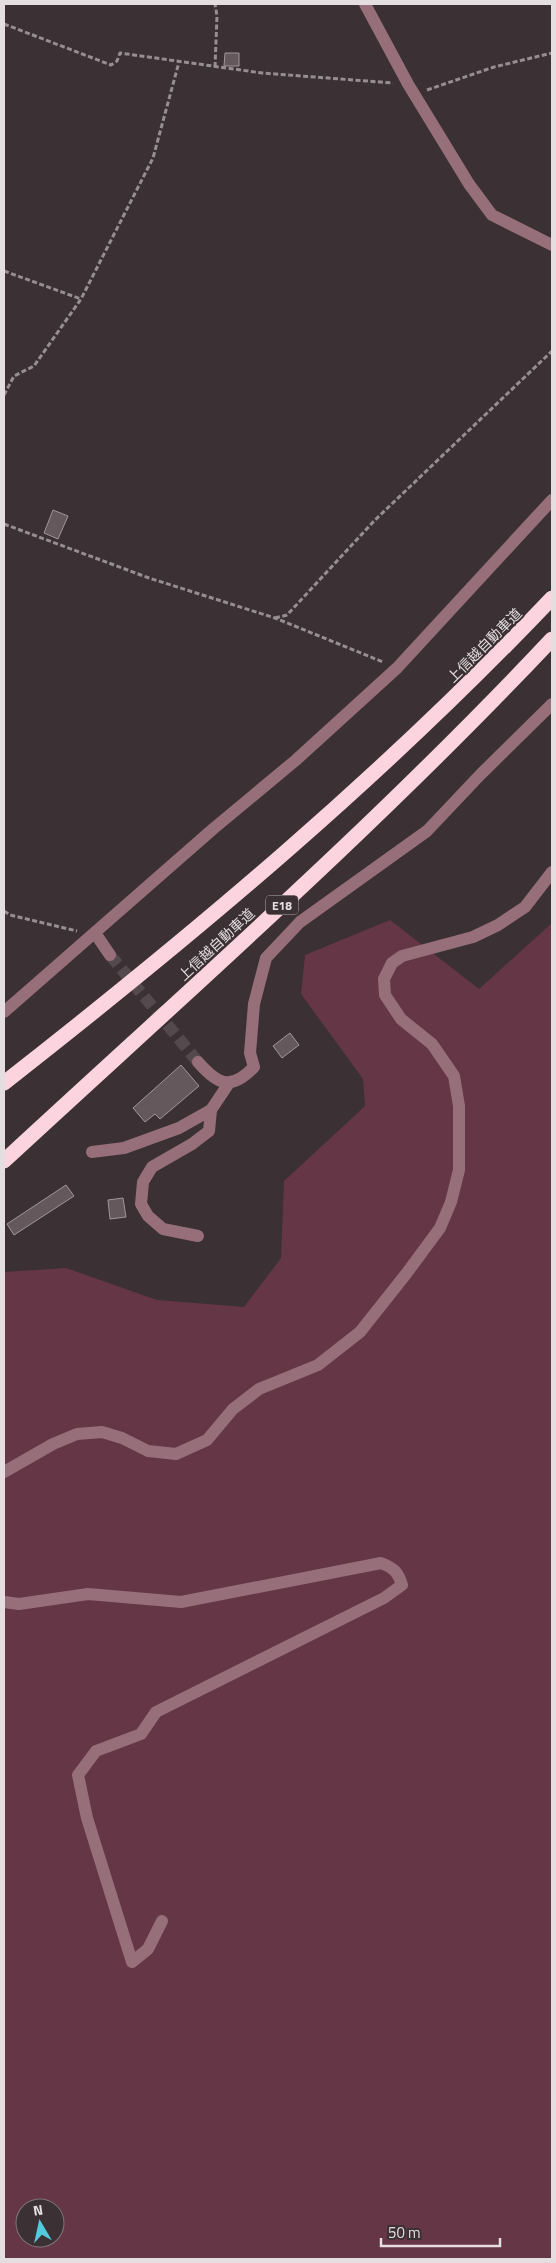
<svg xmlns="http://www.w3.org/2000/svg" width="556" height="2263" font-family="'Titillium Web','Noto Sans JP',sans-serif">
<rect width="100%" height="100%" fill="#3b3033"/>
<path fill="#653646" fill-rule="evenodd" d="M390 920 479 989 552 923V2259H4V1272L66 1268 157 1300 244 1307 281 1258 284 1181 365 1106 363 1079 301 994 305 955ZM25 2208H55V2238H25Z"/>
<g fill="#65585c" stroke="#a39599">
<polygon points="225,53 239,53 239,66 224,66"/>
<polygon points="53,510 68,516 58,539 44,533"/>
<polygon points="290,1033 299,1045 282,1058 273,1046"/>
<polygon points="181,1065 199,1086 160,1119 155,1114 145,1122 133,1108"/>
<polygon points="66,1185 74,1196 14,1235 7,1224"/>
<polygon points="123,1198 126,1217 110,1219 108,1200"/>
</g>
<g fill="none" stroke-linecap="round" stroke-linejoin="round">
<polyline stroke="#544a4d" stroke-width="12" stroke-dasharray="12 6" stroke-linecap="butt" points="110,955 198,1062"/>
<g stroke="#978e90" stroke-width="3" stroke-dasharray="5 2.5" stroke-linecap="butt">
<polyline points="4,24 111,65 117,61 120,53 262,73 393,83"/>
<polyline points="215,67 217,16 215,4"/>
<polyline points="427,90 494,67 552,53"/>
<polyline points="4,271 81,299"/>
<polyline points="4,395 14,376 34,366 81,299 153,158 179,62"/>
<polyline points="4,524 149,578 275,618 383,662"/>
<polyline points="275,618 287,615 375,520 552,351"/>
<polyline points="4,911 10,915 77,931"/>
</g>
<g stroke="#966f7b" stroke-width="12">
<polyline points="365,4 408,84 469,184 492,215 552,245"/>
<polyline points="95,933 110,955"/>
<polyline points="4,1012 213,829 296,760 397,668 552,500"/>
<path d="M198 1062C218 1085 231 1091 254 1067L250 1053 254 1004 266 958 300 922 427 831 480 775 552 704"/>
<polyline points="92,1152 124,1148 179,1128 211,1110"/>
<polyline points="198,1236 163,1229 148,1216 141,1204 143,1182 152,1167 192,1144 209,1131 211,1110 229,1083"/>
<polyline points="4,1472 53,1444 77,1434 102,1432 122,1438 148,1451 176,1454 207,1440 233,1409 259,1389 318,1365 360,1332 406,1274 440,1228 451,1202 459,1170 459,1106 454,1076 432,1044 401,1019 385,995 384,979 392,963 402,956 473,937 498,925 525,907 552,872"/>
<path d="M4 1602 19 1604 88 1594 181 1602 381 1563C394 1568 398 1572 402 1585L384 1598 156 1712 141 1734 96 1751 78 1775 87 1818 132 1962 148 1949 162 1921"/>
</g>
<g stroke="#fcd4df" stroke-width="15">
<path d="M4 1083C197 932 383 776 552 598"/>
<path d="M4 1161C189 990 379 823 552 639"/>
</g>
</g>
<g text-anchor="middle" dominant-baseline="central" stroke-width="4" stroke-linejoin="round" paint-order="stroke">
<rect fill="#3b3033" stroke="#b2aaac" stroke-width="1" x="266" y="895.5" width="32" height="19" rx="4"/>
<g font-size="12" font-weight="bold" fill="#e5dee0">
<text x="282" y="905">E18</text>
</g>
<g font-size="14" fill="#e5dee0" stroke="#3b3033">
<text transform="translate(484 645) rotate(-45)">上信越自動車道</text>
<text transform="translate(216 944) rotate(-43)">上信越自動車道</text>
</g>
</g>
<rect width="556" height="2263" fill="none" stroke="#e5dee0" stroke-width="10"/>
<g transform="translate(40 2223) rotate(351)"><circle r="24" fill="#3b3033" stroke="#7f7678"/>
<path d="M0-4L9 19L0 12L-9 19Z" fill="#54cadd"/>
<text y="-8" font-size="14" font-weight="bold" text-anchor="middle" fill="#e5dee0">N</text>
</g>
<path d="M381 2238v8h119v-8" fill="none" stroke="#e5dee0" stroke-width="2.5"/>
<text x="388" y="2238" font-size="15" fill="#e5dee0" stroke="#3b3033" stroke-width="4" paint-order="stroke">50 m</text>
</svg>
